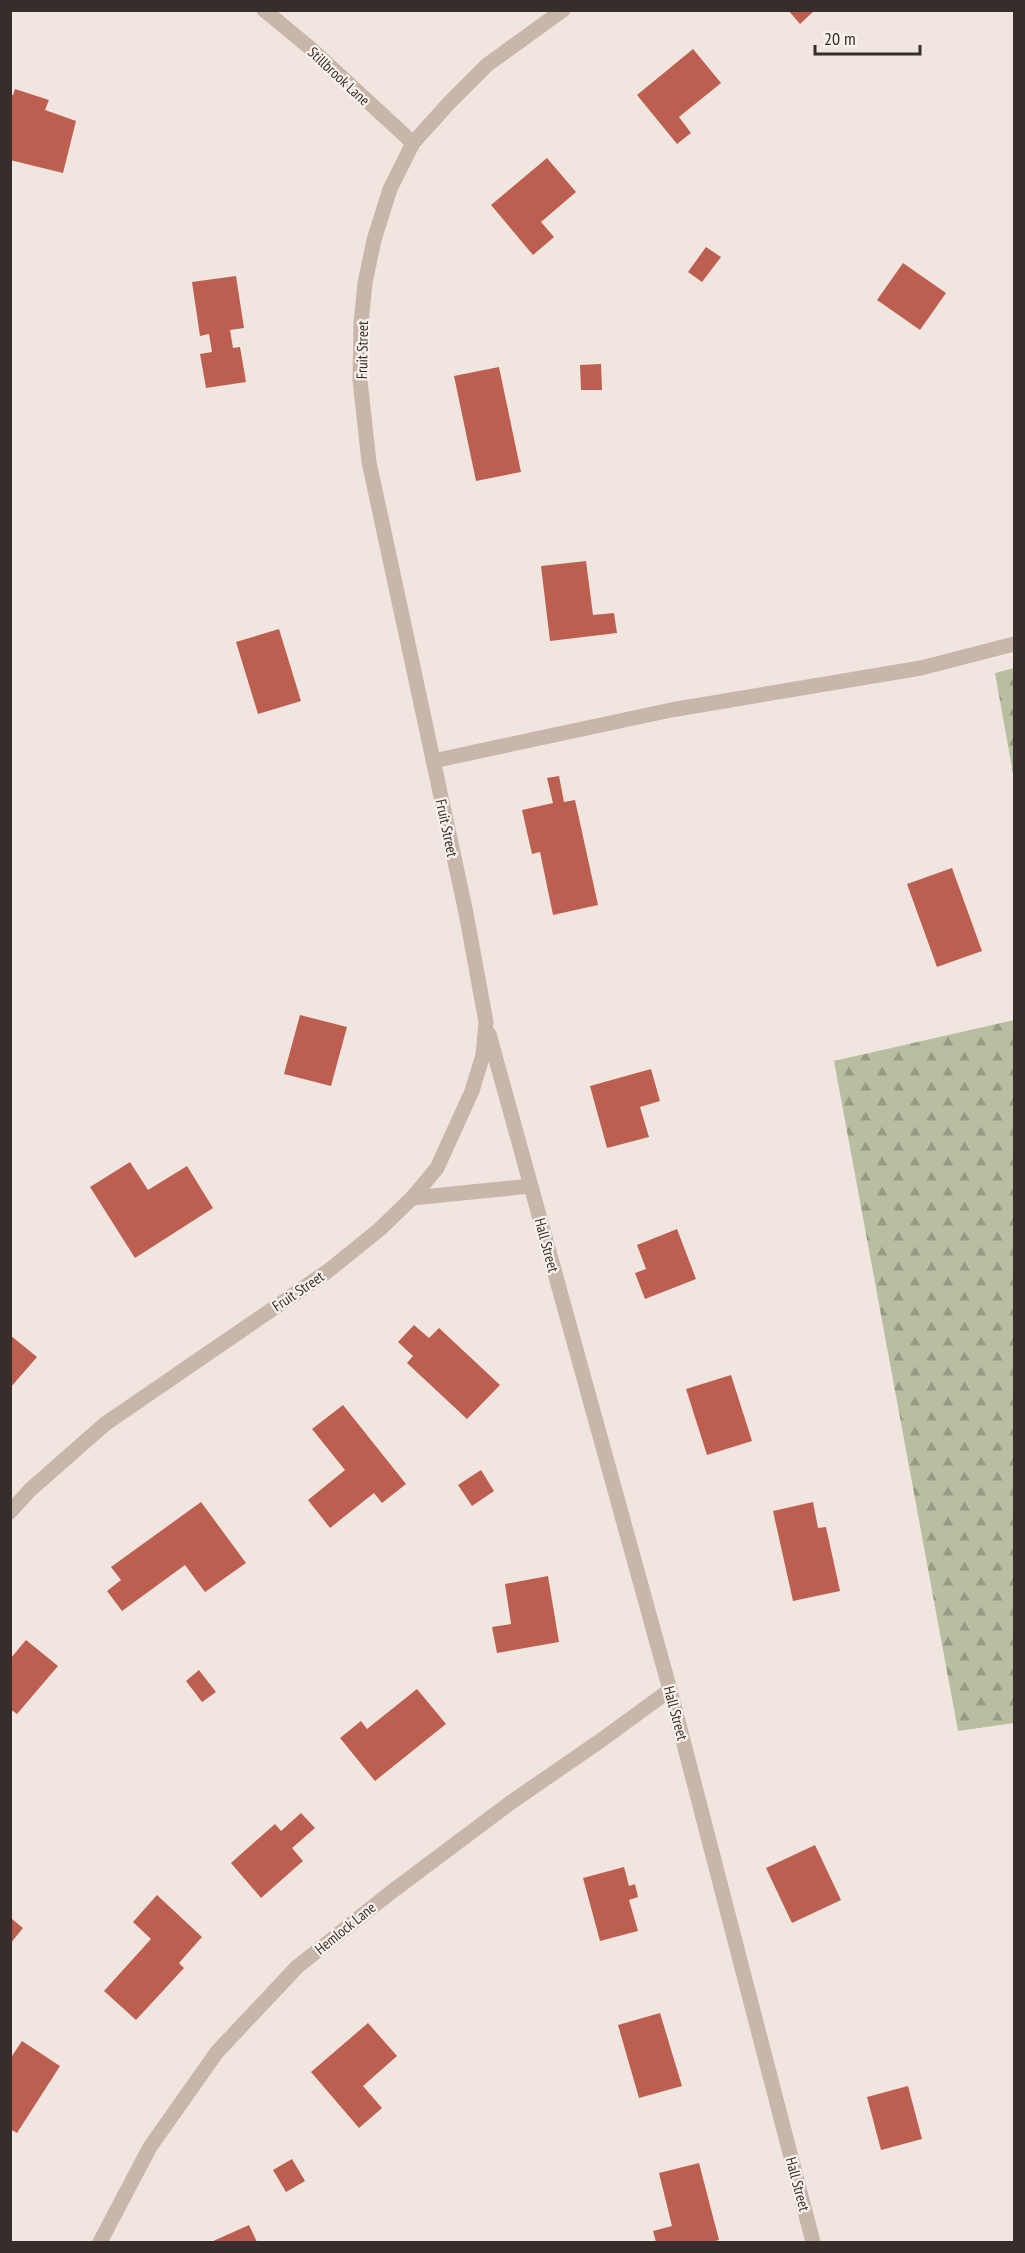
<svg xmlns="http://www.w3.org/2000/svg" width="1025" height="2253" font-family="'PT Sans Narrow',sans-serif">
<defs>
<pattern id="forest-firs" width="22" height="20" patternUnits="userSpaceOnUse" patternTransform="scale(1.5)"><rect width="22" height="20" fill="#b8bfa0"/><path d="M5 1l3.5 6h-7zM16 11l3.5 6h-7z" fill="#969c83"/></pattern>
</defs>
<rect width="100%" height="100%" fill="#f1e6df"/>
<g fill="url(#forest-firs)">
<polygon points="1014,668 1014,779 995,673"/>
<polygon points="1014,1020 1014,1723 958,1731 834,1061"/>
</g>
<g fill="#bd5f50">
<polygon points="788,10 815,10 800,24"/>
<polygon points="693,49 721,83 679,117 691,133 677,144 637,95"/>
<polygon points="15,89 49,100 45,110 76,121 63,173 10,160 10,95 13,95"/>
<polygon points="547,158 576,192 541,222 554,237 533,255 491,205"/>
<polygon points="706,247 721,257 702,282 688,272"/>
<polygon points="903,263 946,293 920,330 877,300"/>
<polygon points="236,276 244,328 230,330 233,348 240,347 246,382 206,388 200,354 212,352 209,334 200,336 192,282"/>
<polygon points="601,364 602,390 581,390 580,365"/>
<polygon points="499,367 521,472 476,481 454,376"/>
<polygon points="586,561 593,615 614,613 617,633 550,641 541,566"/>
<polygon points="279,629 301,701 258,714 236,642"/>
<polygon points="559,776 564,802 575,800 598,905 553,915 540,852 532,854 522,810 553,803 547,778"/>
<polygon points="952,868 982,951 937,967 907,884"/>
<polygon points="300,1015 347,1027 331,1086 284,1074"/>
<polygon points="651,1069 660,1101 640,1107 649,1137 607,1148 590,1086"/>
<polygon points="130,1162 148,1190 187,1166 213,1208 135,1258 90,1187"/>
<polygon points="677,1229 696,1279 645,1299 635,1273 646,1269 637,1245"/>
<polygon points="414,1325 429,1338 439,1328 500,1385 467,1419 407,1363 413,1356 398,1342"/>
<polygon points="10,1335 37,1357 10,1388"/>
<polygon points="731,1375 752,1441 707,1455 686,1389"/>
<polygon points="343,1405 406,1484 382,1503 374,1493 330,1528 308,1500 345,1470 312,1429"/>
<polygon points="481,1470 494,1491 472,1506 458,1485"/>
<polygon points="201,1502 246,1563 205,1592 185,1565 122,1611 107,1591 121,1580 111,1567"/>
<polygon points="813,1502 818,1528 826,1527 840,1591 793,1601 773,1511"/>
<polygon points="548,1576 559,1642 497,1653 492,1627 511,1624 505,1584"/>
<polygon points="26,1640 58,1666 17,1714 10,1709 10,1659"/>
<polygon points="199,1670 216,1692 202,1702 186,1681"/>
<polygon points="417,1689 446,1724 375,1781 340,1738 361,1721 367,1729"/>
<polygon points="301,1813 315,1828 292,1848 303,1861 261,1898 231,1863 275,1824 281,1831"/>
<polygon points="815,1845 841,1900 792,1923 766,1868"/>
<polygon points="624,1867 629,1886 635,1884 638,1897 629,1900 638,1931 600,1941 583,1878"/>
<polygon points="157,1895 202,1937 179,1963 184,1968 136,2020 104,1991 151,1939 133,1922"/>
<polygon points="12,1919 23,1928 10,1944 10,1922"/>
<polygon points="660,2013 682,2086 639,2098 618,2025"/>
<polygon points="368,2023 397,2056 363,2086 382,2108 359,2128 311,2072"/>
<polygon points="22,2041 60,2066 17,2133 10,2129 10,2059"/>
<polygon points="908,2086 922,2139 881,2150 867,2097"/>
<polygon points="292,2159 305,2181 286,2192 273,2170"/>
<polygon points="699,2163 719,2240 711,2242 656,2242 653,2231 672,2226 659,2173"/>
<polygon points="249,2225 257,2242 211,2242"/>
</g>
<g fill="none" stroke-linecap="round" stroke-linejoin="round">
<g stroke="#c8b6ab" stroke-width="15">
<polyline points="264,10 309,47 413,143"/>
<polyline points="433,761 671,710 921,668 1014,644"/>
<polyline points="489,1034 670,1690 813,2242"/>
<polyline points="412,1198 531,1186"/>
<polyline points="10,1512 30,1490 105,1424 328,1271 380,1229 412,1198 437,1168 472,1091 483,1055 486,1022 466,913 369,462 360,380 361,323 365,283 374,240 390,189 413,143 450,102 487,65 563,10"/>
<polyline points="100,2242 150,2147 217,2052 297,1967 390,1893 510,1803 600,1741 670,1690"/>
</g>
</g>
<g text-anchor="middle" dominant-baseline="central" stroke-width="4.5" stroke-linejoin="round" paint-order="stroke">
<g font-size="15" fill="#372d2a" stroke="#f9f1eb">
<text transform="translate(339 76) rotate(43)">Stillbrook Lane</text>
<text transform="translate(362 350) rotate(-89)">Fruit Street</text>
<text transform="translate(447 828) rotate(78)">Fruit Street</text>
<text transform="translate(547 1245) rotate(75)">Hall Street</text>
<text transform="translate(298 1291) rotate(-34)">Fruit Street</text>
<text transform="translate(676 1713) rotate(75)">Hall Street</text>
<text transform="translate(345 1928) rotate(-39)">Hemlock Lane</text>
<text transform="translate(798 2184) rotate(75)">Hall Street</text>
</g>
</g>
<rect width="1025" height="2253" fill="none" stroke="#372d2a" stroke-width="24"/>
<path d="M815 45v9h105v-9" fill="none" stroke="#372d2a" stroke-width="3"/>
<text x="824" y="45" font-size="18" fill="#372d2a" stroke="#f9f1eb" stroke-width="4.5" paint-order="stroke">20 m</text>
</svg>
